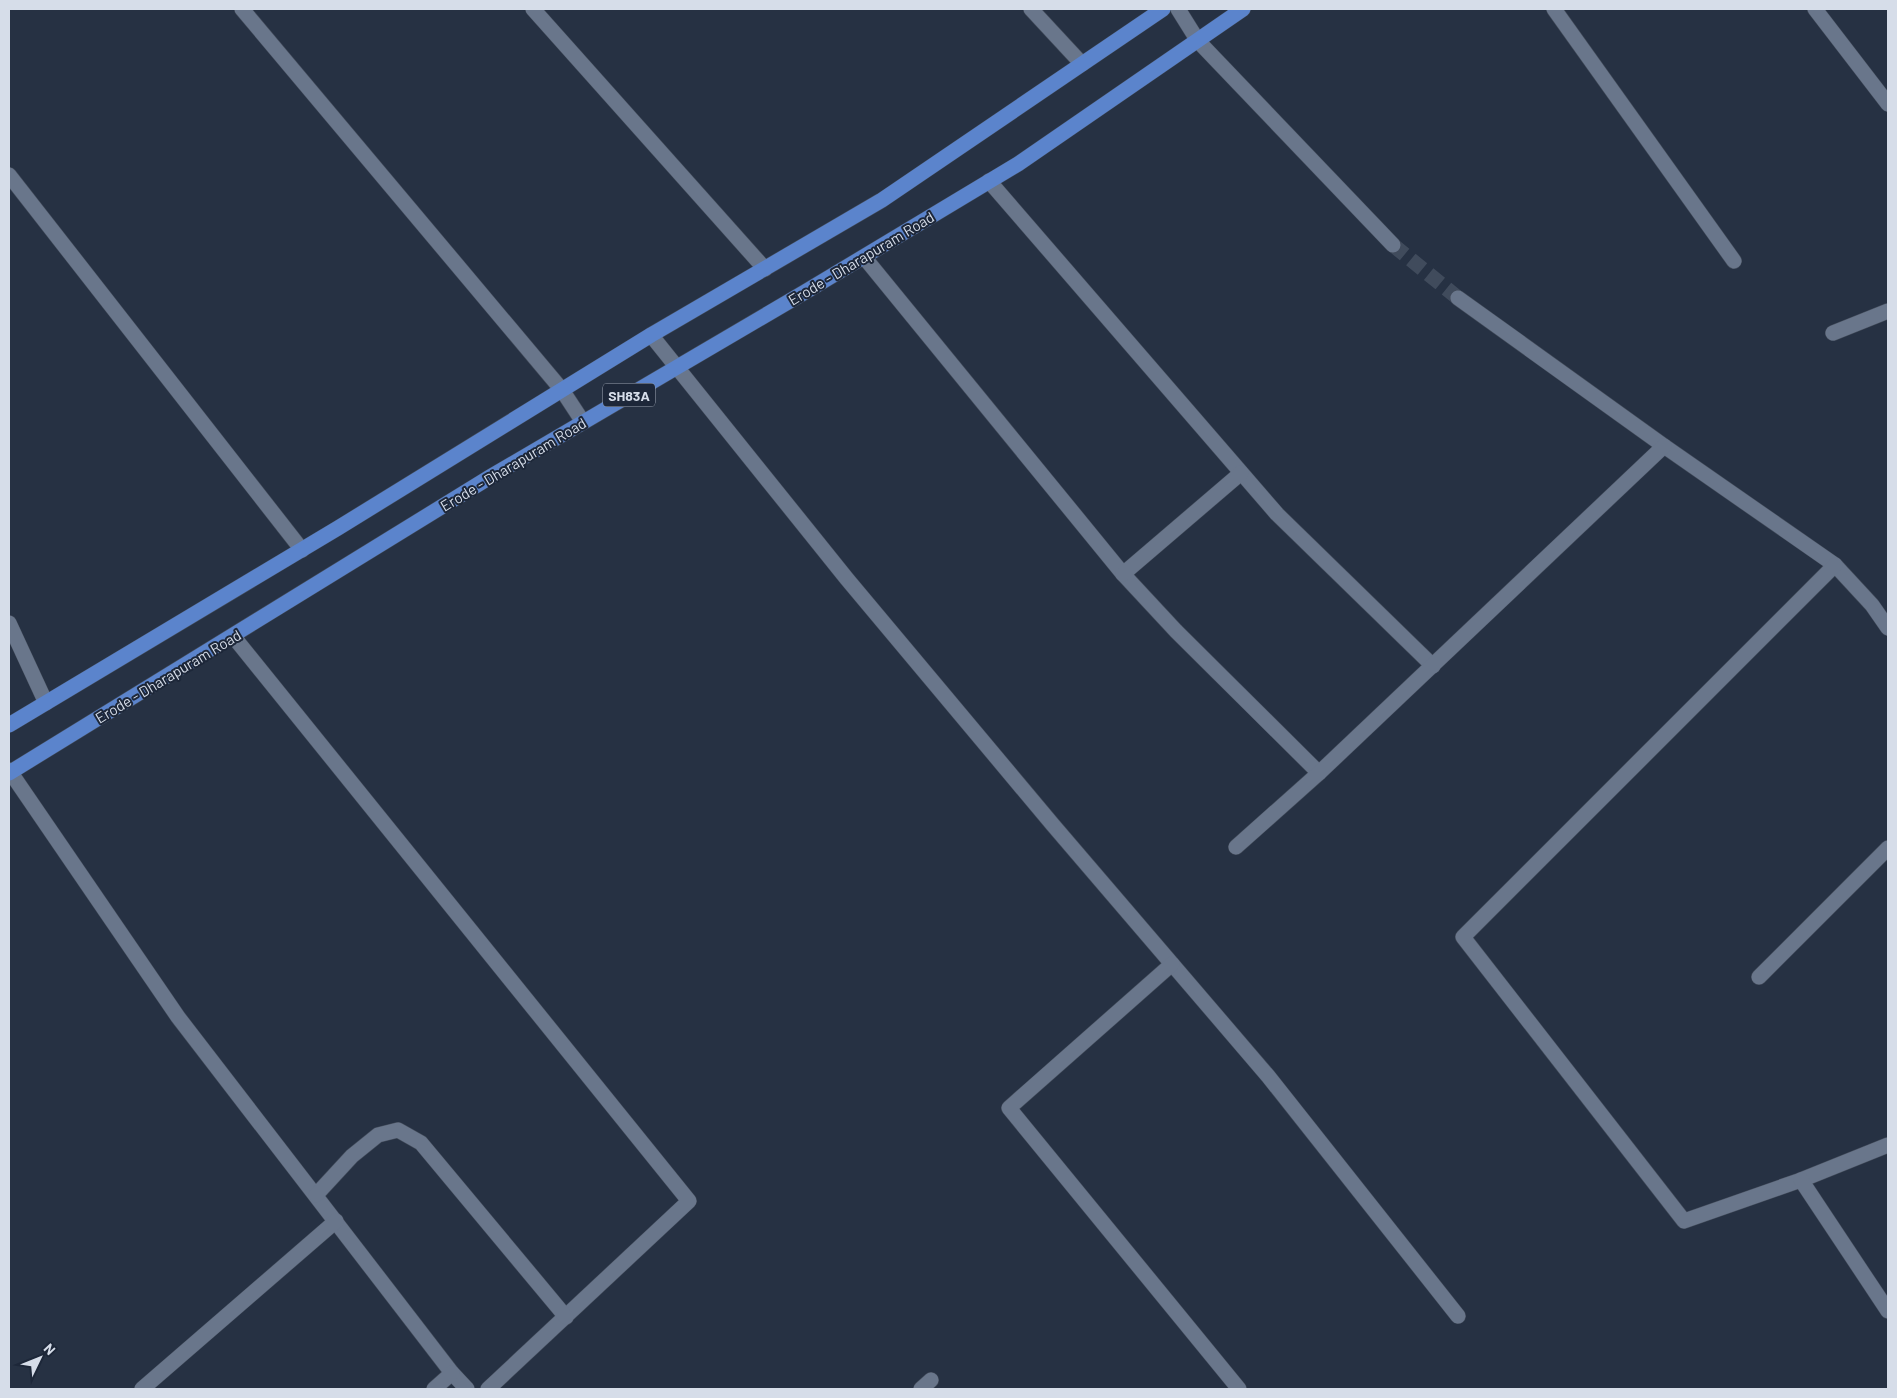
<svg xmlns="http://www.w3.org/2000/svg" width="1897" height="1398" font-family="Barlow,sans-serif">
<rect width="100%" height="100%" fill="#263143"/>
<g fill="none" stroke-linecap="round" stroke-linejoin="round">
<polyline stroke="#404b5c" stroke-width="15" stroke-dasharray="15 8" stroke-linecap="butt" points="1393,245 1458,298"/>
<g stroke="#434c5b" stroke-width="16">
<g id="minor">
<polyline points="242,9 562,390 583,422"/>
<polyline points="533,9 765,269"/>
<polyline points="1031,9 1082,64"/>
<polyline points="1178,9 1198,41 1393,245"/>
<polyline points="1554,9 1734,261"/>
<polyline points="1815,9 1888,104"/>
<polyline points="9,175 302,550"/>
<polyline points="989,181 1277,514 1433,666"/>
<polyline points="864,257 1123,574 1176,631 1319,773"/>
<polyline points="1458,298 1664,446 1835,565 1872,605 1888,628"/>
<polyline points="1833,333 1888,311"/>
<polyline points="651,335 847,579 1053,825 1268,1076 1458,1316"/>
<polyline points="1835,565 1463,937 1684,1221 1801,1180 1888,1145"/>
<polyline points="1123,574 1241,473"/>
<polyline points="9,623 46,703"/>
<polyline points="233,636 689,1201 488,1389"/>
<polyline points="9,770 178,1017 452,1373 467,1389"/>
<polyline points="1236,847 1319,773 1664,446"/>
<polyline points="1172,964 1009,1108 1239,1389"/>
<polyline points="1759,977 1888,848"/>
<polyline points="1801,1180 1888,1311"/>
<polyline points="316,1195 352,1156 378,1135 398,1130 421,1143 566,1317"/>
<polyline points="142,1389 336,1221"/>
<polyline points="434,1389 452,1373"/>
<polyline points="921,1389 931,1380"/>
</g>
</g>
<g stroke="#434c5b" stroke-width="16">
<g id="primary">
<polyline points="9,725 338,528 651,335 882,200 1163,9"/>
<polyline points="9,773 490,477 805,292 1018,164 1243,9"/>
</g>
</g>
<use href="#minor" stroke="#69768b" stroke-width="15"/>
<use href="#primary" stroke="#5b84cc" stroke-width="15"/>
</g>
<g text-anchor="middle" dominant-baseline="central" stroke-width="4" stroke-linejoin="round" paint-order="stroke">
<rect fill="#1d2739" stroke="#9ea6b4" stroke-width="1" x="603" y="383.5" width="52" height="23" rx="4"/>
<g font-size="14" font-weight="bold" fill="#d6dde9">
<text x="629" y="395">SH83A</text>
</g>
<g font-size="15" fill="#d6dde9" stroke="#1d2739">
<text transform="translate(861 258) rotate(-31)">Erode - Dharapuram Road</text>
<text transform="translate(513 464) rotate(-31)">Erode - Dharapuram Road</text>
<text transform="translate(168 676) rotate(-31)">Erode - Dharapuram Road</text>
</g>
</g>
<rect width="1897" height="1398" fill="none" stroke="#d6dde9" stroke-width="20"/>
<g transform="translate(40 1358) rotate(47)" stroke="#1d2739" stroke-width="4" paint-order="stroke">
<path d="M0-4L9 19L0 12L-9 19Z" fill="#d6dde9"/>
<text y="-8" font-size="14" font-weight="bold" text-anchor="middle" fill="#d6dde9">N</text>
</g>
</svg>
